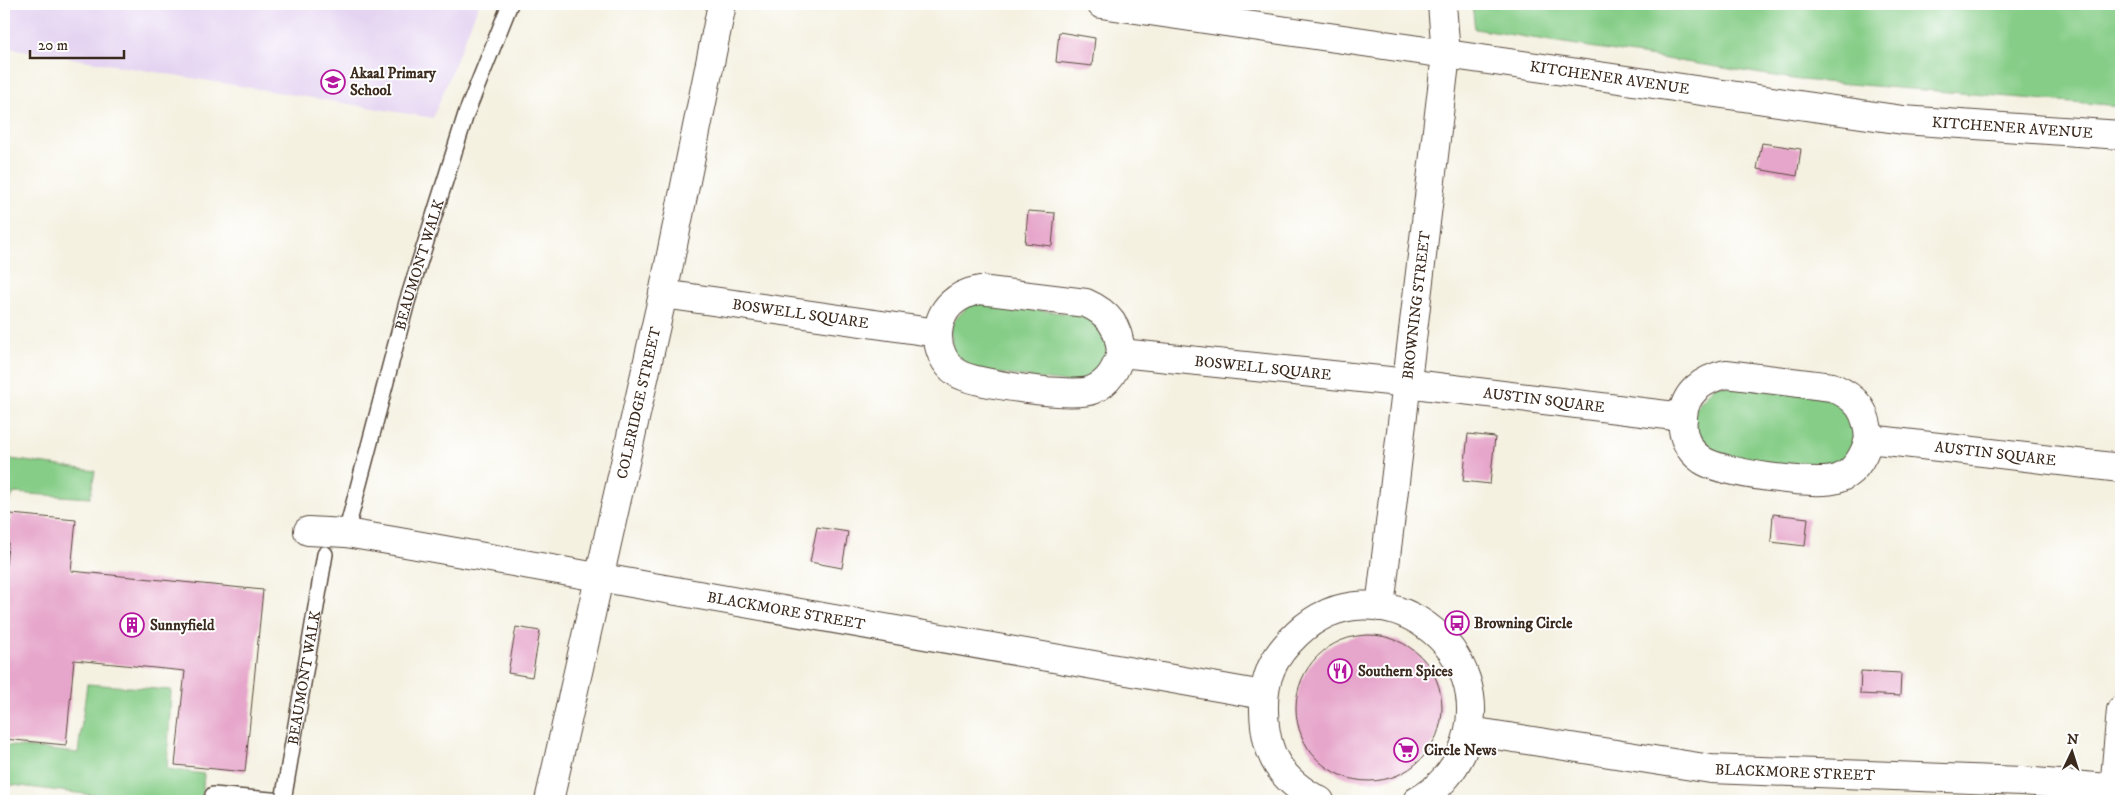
<svg xmlns="http://www.w3.org/2000/svg" width="2125" height="805" font-family="'IM FELL DW Pica',serif">
<rect width="100%" height="100%" fill="#fff"/>
<filter id="ink" filterUnits="userSpaceOnUse"><feTurbulence type="fractalNoise" baseFrequency=".02" numOctaves="2"/><feDisplacementMap in="SourceGraphic" scale="10" xChannelSelector="R" yChannelSelector="G"/><feConvolveMatrix kernelMatrix="1 2 1 2 8 2 1 2 1" color-interpolation-filters="sRGB"/></filter>
<filter id="wash" filterUnits="userSpaceOnUse"><feTurbulence type="fractalNoise" baseFrequency=".0096" numOctaves="4" result="noise"/><feDisplacementMap in="SourceGraphic" scale="20" xChannelSelector="R" yChannelSelector="G"/><feGaussianBlur stdDeviation="1.12" result="paint"/><feColorMatrix in="noise" values="0 0 0 0 0 0 0 0 0 0 0 0 0 0 0 0 0 1.4 0 .05"/><feComposite in="paint" operator="in"/></filter>
<g filter="url(#wash)">
<rect width="100%" height="100%" fill="#f4f1e1"/>
<polygon fill="#e4d3f1" points="4,4 479,4 433,118 4,47"/>
<g fill="#86cd87" stroke="#607c52">
<polygon points="1472,4 2121,4 2121,106 1800,80 1475,29"/>
<polygon points="972,302 1095,317 1111,351 1100,374 1072,383 980,371 963,364 953,352 950,325"/>
<polygon points="1716,385 1830,396 1852,409 1857,450 1834,471 1724,461 1695,440 1692,411"/>
<polygon points="4,458 95,471 90,498 14,493 4,511"/>
<polygon points="87,684 171,690 167,769 204,774 202,801 141,801 4,784 4,745 78,753"/>
</g>
<g id="blocks">
<g fill="#e6a5ca">
<polygon points="1059,32 1095,38 1092,66 1056,62"/>
<polygon points="1762,143 1801,149 1797,176 1757,169"/>
<polygon points="1028,211 1055,213 1052,246 1025,243"/>
<polygon points="1468,434 1495,437 1490,484 1463,481"/>
<polygon points="11,514 76,520 71,571 263,590 245,772 175,765 185,671 74,660 66,745 4,739 4,586"/>
<polygon points="1773,514 1808,518 1805,546 1771,542"/>
<polygon points="817,527 848,532 842,568 810,562"/>
<polygon points="516,627 540,631 532,677 508,673"/>
<circle cx="1369" cy="708" r="73"/>
<polygon points="1861,671 1901,673 1900,696 1860,694"/>
</g>
</g>
</g>
<g filter="url(#ink)">
<use href="#blocks" fill-opacity="0" stroke="#57483b" stroke-width="1"/>
<g fill="none" stroke-linecap="round" stroke-linejoin="round">
<g stroke="#57483b" stroke-width="18">
<g id="service">
<path id="s1" d="M346 533 407 302 466 114 510 4"/>
<polyline points="213,795 283,801"/>
<path id="s2" d="M283 801 325 554"/>
</g>
</g>
<g stroke="#57483b" stroke-width="30">
<g id="minor">
<path id="s3" d="M663 294 938 333C940 308 957 294 980 290L1086 303C1109 313 1119 327 1121 353"/>
<path id="s4" d="M938 333C937 348 944 364 957 373 973 384 1074 398 1092 390 1109 383 1116 369 1121 353L1389 381 1683 417C1684 392 1704 379 1726 374L1832 387C1858 398 1867 411 1869 439"/>
<path id="s5" d="M1683 417C1681 434 1687 450 1702 460 1720 473 1816 486 1837 479 1855 473 1864 456 1869 439L2121 468"/>
<path id="s6" d="M308 531 346 533 394 541 1263 695"/>
<path id="s7" d="M1470 731 1711 769 2022 781 2121 789"/>
<path id="s8" d="M549 801 663 294 722 4"/>
<polyline points="2113,801 2121,710"/>
</g>
</g>
<g stroke="#57483b" stroke-width="30">
<g id="tertiary">
<path id="s9" d="M1101 4 1903 120 2121 135"/>
<path id="s10" d="M1380 607 1446 55 1442 4"/>
<path d="M1320 801C1280 780 1265 755 1264 711 1263 677 1273 657 1297 634 1378 557 1506 650 1462 752 1453 771 1437 791 1417 801"/>
</g>
</g>
<polyline stroke="#57483b" stroke-width="3" stroke-dasharray="4 4" stroke-linecap="butt" points="4,800 17,801"/>
<use href="#service" stroke="#fff" stroke-width="15"/>
<use href="#minor" stroke="#fff" stroke-width="28"/>
<use href="#tertiary" stroke="#fff" stroke-width="28"/>
</g>
</g>
<defs>
<g id="school-ring" transform="scale(1.25)"><circle r="9.5" fill="#fff" stroke="#b5179e" stroke-width="1.5"/><path d="M0-5L7-2L0 1L-7-2ZM-4 1L0 2.5L4 1V4Q0 6-4 4Z" fill="#b5179e"/></g>
<g id="bus-ring" transform="scale(1.25)"><circle r="9.5" fill="#fff" stroke="#b5179e" stroke-width="1.5"/><path d="M-5-6H5V4H4V6H2V4H-2V6H-4V4H-5ZM-3.5-4V0h7V-4ZM-3.5 1.2v1.5H-2V1.2ZM2 1.2v1.5H3.5V1.2Z" fill="#b5179e"/></g>
<g id="building-ring" transform="scale(1.25)"><circle r="9.5" fill="#fff" stroke="#b5179e" stroke-width="1.5"/><path d="M-4-6H4V6H1V3H-1V6H-4ZM-2.5-4.3h1.7v1.8h-1.7ZM.8-4.3h1.7v1.8H.8ZM-2.5-1h1.7V.8h-1.7ZM.8-1h1.7V.8H.8Z" fill="#b5179e"/></g>
<g id="restaurant-ring" transform="scale(1.25)"><circle r="9.5" fill="#fff" stroke="#b5179e" stroke-width="1.5"/><path d="M-5-6h1v4h1v-4h1v4h1v-4h1v5L-1.5 .5V6h-2V.5L-5-1ZM5-6V6H3V1.5H1.5Q1.5-4 5-6Z" fill="#b5179e"/></g>
<g id="supermarket-ring" transform="scale(1.25)"><circle r="9.5" fill="#fff" stroke="#b5179e" stroke-width="1.5"/><path d="M-6-5.5h2.5l.6 2H6L4.5 2H-2.5L-4.4-4H-6ZM-1.5 3.2a1.3 1.3 0 1 0 .1 0ZM3 3.2a1.3 1.3 0 1 0 .1 0Z" fill="#b5179e"/></g>
</defs>
<g fill-rule="evenodd">
<use href="#school-ring" x="333" y="82"/>
<use href="#bus-ring" x="1457" y="623"/>
<use href="#building-ring" x="132" y="625"/>
<use href="#restaurant-ring" x="1340" y="671"/>
<use href="#supermarket-ring" x="1406" y="750"/>
</g>
<g text-anchor="middle" dominant-baseline="central" stroke-width="4" stroke-linejoin="round" paint-order="stroke">
<g font-size="15" font-weight="bold" fill="#3b2a1e" stroke="#fff" text-anchor="start">
<text x="350" y="73">Akaal Primary<tspan x="350" dy="17">School</tspan></text>
<text x="1474" y="623">Browning Circle</text>
<text x="150" y="625">Sunnyfield</text>
<text x="1358" y="671">Southern Spices</text>
<text x="1424" y="750">Circle News</text>
</g>
<g font-size="15" fill="#3b2a1e" stroke="#fff">
<text stroke="none"><textPath href="#s9" startOffset="514">KITCHENER AVENUE</textPath></text>
<text stroke="none"><textPath href="#s9" startOffset="920">KITCHENER AVENUE</textPath></text>
<text stroke="none"><textPath href="#s1" startOffset="278">BEAUMONT WALK</textPath></text>
<text stroke="none"><textPath href="#s10" startOffset="304">BROWNING STREET</textPath></text>
<text stroke="none"><textPath href="#s3" startOffset="139">BOSWELL SQUARE</textPath></text>
<text stroke="none"><textPath href="#s4" startOffset="375">BOSWELL SQUARE</textPath></text>
<text stroke="none"><textPath href="#s4" startOffset="658">AUSTIN SQUARE</textPath></text>
<text stroke="none"><textPath href="#s8" startOffset="408">COLERIDGE STREET</textPath></text>
<text stroke="none"><textPath href="#s5" startOffset="368">AUSTIN SQUARE</textPath></text>
<text stroke="none"><textPath href="#s6" startOffset="485">BLACKMORE STREET</textPath></text>
<text stroke="none"><textPath href="#s2" startOffset="125">BEAUMONT WALK</textPath></text>
<text stroke="none"><textPath href="#s7" startOffset="328">BLACKMORE STREET</textPath></text>
</g>
</g>
<rect width="2125" height="805" fill="none" stroke="#fff" stroke-width="20"/>
<g transform="translate(2072 752) rotate(4)" stroke="#ffffff" stroke-width="4" paint-order="stroke">
<path d="M0-4L9 19L0 12L-9 19Z" fill="#3b2a1e"/>
<text y="-8" font-size="14" font-weight="bold" text-anchor="middle" fill="#3b2a1e">N</text>
</g>
<path d="M30 50v8h94v-8" fill="none" stroke="#3b2a1e" stroke-width="2.5"/>
<text x="38" y="50" font-size="15" fill="#3b2a1e" stroke="#ffffff" stroke-width="4" paint-order="stroke">20 m</text>
</svg>
